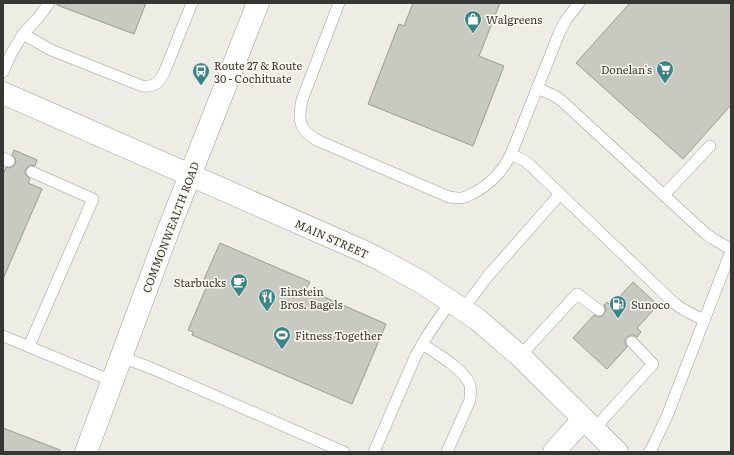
<svg xmlns="http://www.w3.org/2000/svg" width="734" height="455" font-family="Literata,serif">
<rect width="100%" height="100%" fill="#eeede5"/>
<g fill="#c8cac2" stroke="#999b93">
<polygon points="57,3 146,3 134,34 57,5"/>
<polygon points="413,3 500,3 479,56 504,66 473,146 368,104 399,24 404,26"/>
<polygon points="630,3 731,3 731,105 683,159 576,63"/>
<polygon points="14,150 37,160 35,166 31,165 28,167 25,170 25,173 27,176 30,179 28,183 42,189 3,279 3,175 6,167 9,168 12,167 15,164 16,161 15,158 12,155"/>
<polygon points="220,243 310,282 306,289 386,324 352,404 192,335 193,332 188,330 206,288 201,286"/>
<polygon points="633,282 658,305 637,328 641,332 637,337 634,335 631,335 627,337 625,340 625,343 627,347 607,369 573,338 594,315 599,317 601,317 604,314 606,310 604,305 607,302 611,306"/>
<polygon points="3,428 60,450 60,452 3,452"/>
</g>
<g fill="none" stroke-linecap="round" stroke-linejoin="round">
<g stroke="#9e9d95" stroke-width="12">
<g id="service">
<path d="M339 3 302 100C297 122 300 132 321 142L449 197C455 198 460 199 465 197 468 196 471 194 474 193 490 184 503 171 511 154L560 31 566 20 579 3"/>
<polyline points="23,34 38,18 49,3"/>
<path d="M3 72 11 54 23 34 51 50 142 86C154 87 158 84 164 73L192 3"/>
<polyline points="537,88 555,96 562,101 705,233 713,239 731,249"/>
<path d="M511 154 525 161 532 167 674 303C683 310 693 315 704 320"/>
<polyline points="3,158 9,161"/>
<polyline points="664,195 710,146"/>
<polyline points="463,309 488,276 560,194"/>
<polyline points="3,336 112,381"/>
<path d="M422 344C436 353 464 369 470 385 471 390 470 395 470 400L447 452"/>
<polyline points="29,346 93,199 32,172"/>
<polyline points="520,356 577,294 599,310"/>
<polyline points="121,357 151,368 344,452"/>
<polyline points="594,429 653,364 632,342"/>
<polyline points="374,452 416,355 429,333 451,301"/>
<polyline points="649,452 652,448 667,416 731,251"/>
</g>
</g>
<g stroke="#9e9d95" stroke-width="23">
<polyline id="minor" points="554,452 567,437 584,419"/>
</g>
<g stroke="#9e9d95" stroke-width="23">
<polyline id="secondary" points="86,452 168,231 258,3"/>
</g>
<g stroke="#9e9d95" stroke-width="23">
<polyline id="primary" points="3,93 363,251 383,261 421,282 477,319 520,356 617,452"/>
</g>
<use href="#service" stroke="#fff" stroke-width="11"/>
<use href="#minor" stroke="#fff" stroke-width="22"/>
<use href="#secondary" stroke="#fff" stroke-width="22"/>
<use href="#primary" stroke="#fff" stroke-width="22"/>
</g>
<defs>
<g id="shop-pin" transform="scale(0.9)"><path d="M0 17L-7.5 6A9.5 9.5 0 1 1 7.5 6Z" fill="#3c8586" stroke="#fcfaf2"/><path d="M-5-2.5h2.3a2.7 3.5 0 0 1 5.4 0H5L5.5 6h-11ZM-1.5-2.5h3a1.5 2.3 0 0 0-3 0Z" fill="#fff"/></g>
<g id="supermarket-pin" transform="scale(0.9)"><path d="M0 17L-7.5 6A9.5 9.5 0 1 1 7.5 6Z" fill="#3c8586" stroke="#fcfaf2"/><path d="M-6-5.5h2.5l.6 2H6L4.5 2H-2.5L-4.4-4H-6ZM-1.5 3.2a1.3 1.3 0 1 0 .1 0ZM3 3.2a1.3 1.3 0 1 0 .1 0Z" fill="#fff"/></g>
<g id="bus-pin" transform="scale(0.9)"><path d="M0 17L-7.5 6A9.5 9.5 0 1 1 7.5 6Z" fill="#3c8586" stroke="#fcfaf2"/><path d="M-5-6H5V4H4V6H2V4H-2V6H-4V4H-5ZM-3.5-4V0h7V-4ZM-3.5 1.2v1.5H-2V1.2ZM2 1.2v1.5H3.5V1.2Z" fill="#fff"/></g>
<g id="cafe-pin" transform="scale(0.9)"><path d="M0 17L-7.5 6A9.5 9.5 0 1 1 7.5 6Z" fill="#3c8586" stroke="#fcfaf2"/><path d="M-5.5-4.5H6V0H3Q3 3.5 0 3.5H-2.5Q-5.5 3.5-5.5 0ZM3-3.2v2h1.7v-2ZM-6 4.5H4V6H-6Z" fill="#fff"/></g>
<g id="restaurant-pin" transform="scale(0.9)"><path d="M0 17L-7.5 6A9.5 9.5 0 1 1 7.5 6Z" fill="#3c8586" stroke="#fcfaf2"/><path d="M-5-6h1v4h1v-4h1v4h1v-4h1v5L-1.5 .5V6h-2V.5L-5-1ZM5-6V6H3V1.5H1.5Q1.5-4 5-6Z" fill="#fff"/></g>
<g id="fuel-pin" transform="scale(0.9)"><path d="M0 17L-7.5 6A9.5 9.5 0 1 1 7.5 6Z" fill="#3c8586" stroke="#fcfaf2"/><path d="M-5.5-6h7V0h2V4h1.3V-2.5L3-4.5l.8-.8L6-3V5H2.5V1h-1V6h-7ZM-4.2-4.7v3.2H.2V-4.7Z" fill="#fff"/></g>
<g id="stadium-pin" transform="scale(0.9)"><path d="M0 17L-7.5 6A9.5 9.5 0 1 1 7.5 6Z" fill="#3c8586" stroke="#fcfaf2"/><path d="M0-5a6.5 5 0 1 0 0 10a6.5 5 0 1 0 0-10ZM-3.5-1.8h7v3.6h-7Z" fill="#fff"/></g>
</defs>
<g fill-rule="evenodd">
<use href="#shop-pin" x="473" y="19"/>
<use href="#supermarket-pin" x="665" y="69"/>
<use href="#bus-pin" x="201" y="71"/>
<use href="#cafe-pin" x="239" y="282"/>
<use href="#restaurant-pin" x="267" y="297"/>
<use href="#fuel-pin" x="618" y="304"/>
<use href="#stadium-pin" x="282" y="335"/>
</g>
<g text-anchor="middle" dominant-baseline="central" stroke-width="3" stroke-linejoin="round" paint-order="stroke">
<g font-size="11" fill="#373633" stroke="#fcfaf2" text-anchor="start">
<text x="486" y="19">Walgreens</text>
<text x="214" y="65">Route 27 &amp; Route<tspan x="214" dy="13">30 - Cochituate</tspan></text>
<text x="652" y="69" text-anchor="end">Donelan's</text>
<text x="226" y="282" text-anchor="end">Starbucks</text>
<text x="280" y="291">Einstein<tspan x="280" dy="13">Bros. Bagels</tspan></text>
<text x="631" y="304">Sunoco</text>
<text x="295" y="335">Fitness Together</text>
</g>
<g font-size="11" fill="#373633" stroke="#fcfaf2">
<text transform="translate(170 227) rotate(-69)">COMMONWEALTH ROAD</text>
<text transform="translate(332 238) rotate(24)">MAIN STREET</text>
</g>
</g>
<rect width="734" height="455" fill="none" stroke="#373633" stroke-width="8"/>
</svg>
